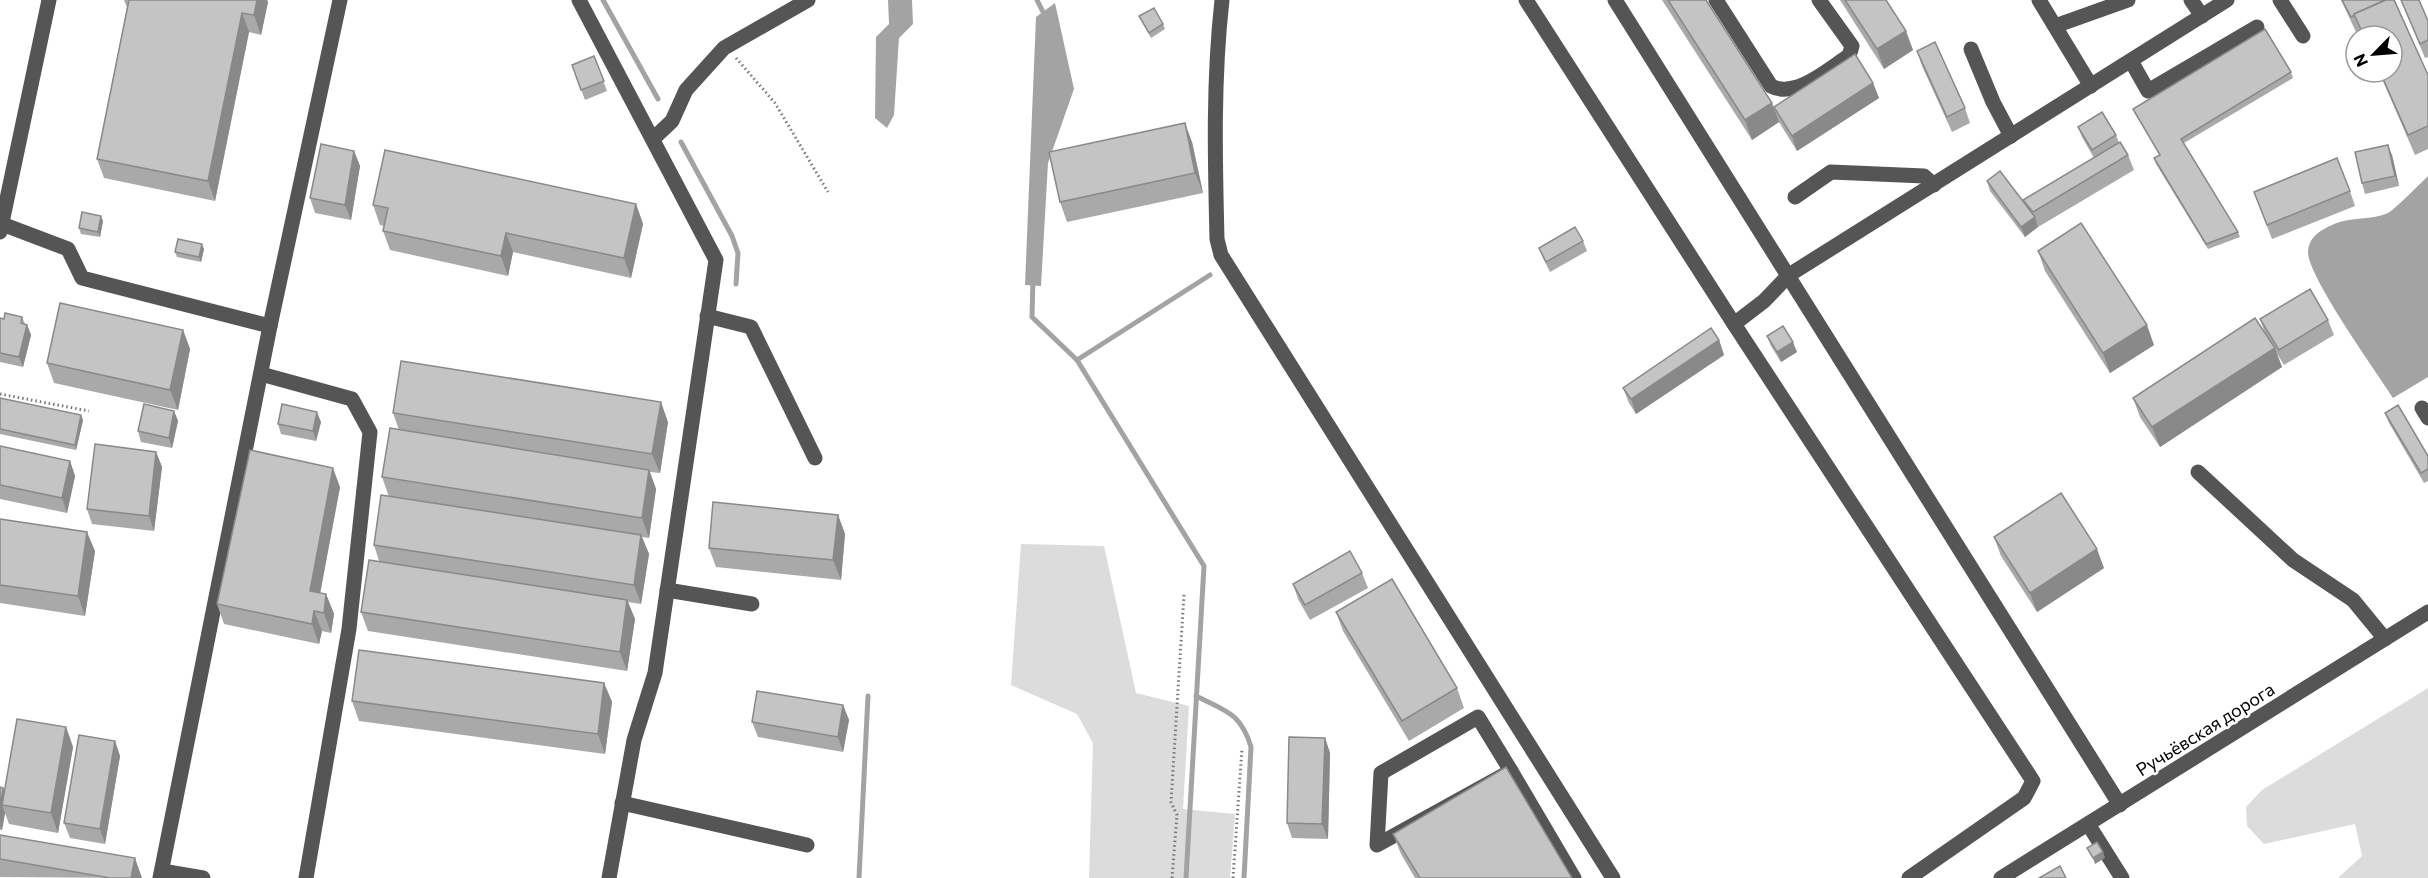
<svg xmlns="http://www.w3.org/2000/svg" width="2428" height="878" font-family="Commissioner,sans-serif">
<rect width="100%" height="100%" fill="#fff"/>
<g fill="#dcdcdc">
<polygon points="1021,544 1104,546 1136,693 1189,706 1183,809 1235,814 1230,878 1089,878 1093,743 1077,714 1011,685"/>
<polygon points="2428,688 2428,878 2338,878 2362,856 2355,824 2264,844 2247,826 2246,807 2262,790"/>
</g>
<g fill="#a3a3a3">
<polygon points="888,0 912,0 913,24 899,38 894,115 887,128 875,118 876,37 889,24"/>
<polygon points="1055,3 1074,89 1048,163 1041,286 1025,285 1036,17"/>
<path d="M2428 176V377L2393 398C2376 371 2308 277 2308 252 2309 236 2321 230 2334 224 2351 217 2372 220 2388 213 2393 211 2422 182 2428 176Z"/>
</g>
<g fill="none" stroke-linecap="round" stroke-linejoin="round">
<g stroke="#a3a3a3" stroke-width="5">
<polyline points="603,0 658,99"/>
<polyline points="1037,0 1046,18"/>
<polyline points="681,142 732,236 738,253 736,284"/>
<polyline points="1033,278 1032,317 1077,360"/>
<path d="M1196 696C1226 711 1241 713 1251 747L1244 878"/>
<polyline points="859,878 868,696"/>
<polyline points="1186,878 1204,566 1077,360 1210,275"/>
</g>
<g stroke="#777" stroke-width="3" stroke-dasharray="1.5 3" stroke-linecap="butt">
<polyline points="736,58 775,103 828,192"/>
<polyline points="0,394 89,411"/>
<polyline points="1172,878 1177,815 1171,802 1184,594"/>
<polyline points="1233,878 1242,748"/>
</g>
<g stroke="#555" stroke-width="15">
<polyline points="579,0 716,260 655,673 634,740 609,878"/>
<path d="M1222 0C1213 80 1215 159 1217 239L1221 255 1613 878"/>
<polyline points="1526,0 1734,324 2033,781 2024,798 1909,878"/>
<polyline points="1615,0 2120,805"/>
<path d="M1716 0 1771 86C1796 99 1828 69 1849 56L1852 46 1819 0"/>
<polyline points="2039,0 2091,86"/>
<polyline points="2191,0 2202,16"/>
<polyline points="2280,0 2303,36"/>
<polyline points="2055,26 2128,0"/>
<polyline points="1971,49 1993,102 2011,136"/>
<polyline points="2131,61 2148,91 2257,27"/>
<polyline points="654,138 672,121 686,90 724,48 808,0"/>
<polyline points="1795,197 1831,172 1924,176 1934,185"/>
<polyline points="2,224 68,249 82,278 270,326"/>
<polyline points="0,232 49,0"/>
<polyline points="707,316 751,327 815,458"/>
<polyline points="1734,324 1764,301 1789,275 2227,0"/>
<polyline points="261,374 352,399 370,432 349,629 306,878"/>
<polyline points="2422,408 2428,418"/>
<polyline points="2198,472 2293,560 2353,600 2385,639"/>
<polyline points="667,590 752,604"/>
<polygon points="1478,717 1511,771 1377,845 1381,773"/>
<polyline points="1511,771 1574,878"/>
<polyline points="622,803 807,845"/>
<polyline points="2088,824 2122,878"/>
<polyline points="162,871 203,878"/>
<polyline points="160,878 270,326 340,0"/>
<polyline points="2001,878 2428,612"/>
</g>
</g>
<g fill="#a9a9a9">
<polygon points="124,0 267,0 268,2 261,35 249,32 215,201 104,178 97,159 127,7"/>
<polygon points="1662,0 1706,0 1774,107 1873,83 1879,98 1797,151 1779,122 1752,140"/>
<polygon points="1840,0 1886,0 1913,50 1884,69"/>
<polygon points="2341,0 2395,0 2428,75 2428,149 2415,155 2379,72 2392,72 2392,36 2363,36 2360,30 2356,32"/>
<polygon points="2401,0 2419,0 2428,21 2428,57 2425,58"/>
<polygon points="1139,16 1163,24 1165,29 1151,38"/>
<polygon points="1917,51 1965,108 1970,123 1952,132 1922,66"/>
<polygon points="594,56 607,91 585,100 572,65"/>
<polygon points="2291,72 2293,78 2184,143 2238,232 2240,237 2208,249 2156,164 2154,158 2160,155 2135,114 2133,109"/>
<polygon points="2078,127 2116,135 2119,143 2128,155 2134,170 2038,227 2025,237 1990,191 1987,181 2025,204 2023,200 2094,158 2082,137"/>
<polygon points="1192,142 1203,193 1067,222 1060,202"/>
<polygon points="354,151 360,166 351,220 315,213 310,198"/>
<polygon points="2392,155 2399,186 2365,194 2362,183"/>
<polygon points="2350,191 2355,206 2272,239 2254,192"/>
<polygon points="636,204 643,224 631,278 513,252 508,276 390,250 383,231 384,226 380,225 373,205"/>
<polygon points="103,221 100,237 81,234 79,228"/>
<polygon points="1583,241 1587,251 1550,272 1543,258 1539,248"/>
<polygon points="204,249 201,262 177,257 175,252"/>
<polygon points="2038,251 2154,345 2110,373 2045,271"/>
<polygon points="22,317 25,324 27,325 31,335 23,367 0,362 0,318 4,319"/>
<polygon points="2260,319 2328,320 2334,335 2284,365 2276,352 2282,367 2160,447 2140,417 2133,398 2265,333"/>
<polygon points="183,330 190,349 178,410 54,383 47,363"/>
<polygon points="1767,336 1797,352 1781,362 1771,346"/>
<polygon points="1719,340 1724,355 1636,414 1629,403 1623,388"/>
<polygon points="0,398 83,420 76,450 0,434"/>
<polygon points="174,411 178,421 172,448 141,442 138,431"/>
<polygon points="393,413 668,422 660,473 650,472 656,489 649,538 642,537 649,554 641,604 628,602 635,619 627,671 368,631 361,612 379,561 374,545 389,497 382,477 399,430"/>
<polygon points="2385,413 2428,456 2428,481 2424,483 2389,423"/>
<polygon points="321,422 316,441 281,434 278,424"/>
<polygon points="0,446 70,461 75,476 67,513 0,499"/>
<polygon points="156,452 162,467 154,531 92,524 87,509"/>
<polygon points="340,487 320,593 326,594 334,614 331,633 322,631 319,644 224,624 217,604"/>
<polygon points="838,515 845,534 841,580 716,567 709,548"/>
<polygon points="0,519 95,551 85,616 0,603"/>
<polygon points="1994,537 2104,568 2037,612 2001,556"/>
<polygon points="1362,573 1368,588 1310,620 1298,599 1293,584"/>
<polygon points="1336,612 1457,688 1464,708 1409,741 1343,631"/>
<polygon points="604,683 612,702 605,754 359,721 352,701"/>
<polygon points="843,705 849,720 843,752 758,737 752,722"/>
<polygon points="66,727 73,747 58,833 9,824 5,813 2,830 0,830 0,787 3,788 4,790"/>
<polygon points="1325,738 1330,753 1328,839 1292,838 1287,823"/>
<polygon points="115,741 120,756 105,844 70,838 64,823"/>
<polygon points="1393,834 1572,878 1415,878 1401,854"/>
<polygon points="0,835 142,878 0,877"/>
</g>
<g fill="#898989">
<polygon points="257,0 267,0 268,2 261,35 254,15"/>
<polygon points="242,13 249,32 215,201 208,181"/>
<polygon points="1906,31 1913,50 1884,69 1877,49"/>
<polygon points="1873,83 1879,98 1797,151 1792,136"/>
<polygon points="1772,103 1779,122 1752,140 1745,120"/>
<polygon points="1185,123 1192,142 1203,193 1195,173"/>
<polygon points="2388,145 2392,155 2399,186 2395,176"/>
<polygon points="354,151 360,166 351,220 345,205"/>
<polygon points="636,204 643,224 631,278 624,258"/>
<polygon points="101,216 103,221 100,237 98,232"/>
<polygon points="2035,217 2038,227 2025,237 2021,227"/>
<polygon points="506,233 513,252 508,276 501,256"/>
<polygon points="202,244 204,249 201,262 199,257"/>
<polygon points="27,325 31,335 23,367 19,357"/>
<polygon points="2147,325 2154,345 2110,373 2103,353"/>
<polygon points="183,330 190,349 178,410 170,390"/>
<polygon points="1719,340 1724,355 1636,414 1631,399"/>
<polygon points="1793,342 1797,352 1781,362 1777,352"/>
<polygon points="2275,348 2282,367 2160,447 2152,427"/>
<polygon points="661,402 668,422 660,473 652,454"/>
<polygon points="174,411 178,421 172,448 169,438"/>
<polygon points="317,412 321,422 316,441 313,431"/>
<polygon points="81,415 83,420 76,450 75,445"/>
<polygon points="156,452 162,467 154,531 149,516"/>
<polygon points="70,461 75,476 67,513 62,498"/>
<polygon points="333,468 340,487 317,610 310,591"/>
<polygon points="649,470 656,489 649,538 642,518"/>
<polygon points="838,515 845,534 841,580 833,560"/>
<polygon points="87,532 95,551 85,616 78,596"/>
<polygon points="641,535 649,554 641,604 634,585"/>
<polygon points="2097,549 2104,568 2037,612 2030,593"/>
<polygon points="326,594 334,614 331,633 324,613"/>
<polygon points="627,600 635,619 627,671 620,652"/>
<polygon points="314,611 322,631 319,644 312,624"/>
<polygon points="604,683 612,702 605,754 598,734"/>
<polygon points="843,705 849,720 843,752 838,737"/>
<polygon points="66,727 73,747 58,833 51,813"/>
<polygon points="1325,738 1330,753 1328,839 1322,824"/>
<polygon points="115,741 120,756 105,844 100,829"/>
<polygon points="3,788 7,798 2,805 5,813 2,830 0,826 0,808"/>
<polygon points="2103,852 2105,858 2095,864 2093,858"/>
<polygon points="135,858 142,878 131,878"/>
</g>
<g fill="#c4c4c4" stroke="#898989" stroke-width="1.5">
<polygon points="129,0 257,0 254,15 242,13 208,181 97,159"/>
<polygon points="1668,0 1706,0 1772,103 1745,120"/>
<polygon points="1845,0 1886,0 1906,31 1877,49"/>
<polygon points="2342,0 2385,0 2354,14 2355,15 2351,17"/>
<polygon points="2386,0 2394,0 2428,75 2428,126 2408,135 2380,72 2392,72 2392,36 2364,36 2354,14"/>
<polygon points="2401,0 2419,0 2428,21 2428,40 2420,44"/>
<polygon points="1154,8 1163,24 1149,33 1139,16"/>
<polygon points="2265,29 2291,72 2181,139 2238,232 2206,244 2154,158 2160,155 2133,109"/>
<polygon points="1935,42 1965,108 1947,117 1917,51"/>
<polygon points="1855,54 1873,83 1792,136 1774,107"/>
<polygon points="594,56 604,81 581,90 572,65"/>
<polygon points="2102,112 2116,135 2092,150 2078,127"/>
<polygon points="1185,123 1195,173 1060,202 1049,152"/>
<polygon points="2120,142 2128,155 2033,212 2023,200"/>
<polygon points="321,144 354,151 345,205 310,198"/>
<polygon points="2388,145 2395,176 2362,183 2355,152"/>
<polygon points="385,150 636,204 624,258 506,233 501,256 383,231 388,208 373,205"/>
<polygon points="2337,158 2350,191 2267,225 2254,192"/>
<polygon points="2000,171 2035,217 2021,227 1987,181"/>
<polygon points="82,212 101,216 98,232 79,228"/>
<polygon points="2081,223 2147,325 2103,353 2038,251"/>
<polygon points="1575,227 1583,241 1546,262 1539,248"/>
<polygon points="178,239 202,244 199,257 175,252"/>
<polygon points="2310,289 2328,320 2279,350 2260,319"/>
<polygon points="60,303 183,330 170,390 47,363"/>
<polygon points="5,313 22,317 21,323 27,325 19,357 0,353 0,318 4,319"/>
<polygon points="2255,318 2275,348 2152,427 2133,398"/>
<polygon points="1783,326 1793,342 1777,352 1767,336"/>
<polygon points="1711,328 1719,340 1631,399 1623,388"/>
<polygon points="401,361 661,402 652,454 393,413"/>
<polygon points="0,398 81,415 75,445 0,429"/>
<polygon points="144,404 174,411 169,438 138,431"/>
<polygon points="282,404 317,412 313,431 278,424"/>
<polygon points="2398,405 2428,456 2428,469 2421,473 2385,413"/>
<polygon points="390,428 649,470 642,518 382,477"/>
<polygon points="95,444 156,452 149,516 87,509"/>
<polygon points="0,446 70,461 62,498 0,485"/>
<polygon points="250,450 333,468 310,591 326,594 324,613 314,611 312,624 217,604"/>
<polygon points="2061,493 2097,549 2030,593 1994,537"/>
<polygon points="381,495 641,535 634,585 374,545"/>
<polygon points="713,502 838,515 833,560 709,548"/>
<polygon points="0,519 87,532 78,596 0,585"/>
<polygon points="1350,551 1362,573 1305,605 1293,584"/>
<polygon points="369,560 627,600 620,652 361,612"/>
<polygon points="1392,579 1457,688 1402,721 1336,612"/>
<polygon points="359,650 604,683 598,734 352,701"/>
<polygon points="757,691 843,705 838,737 752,722"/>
<polygon points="17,719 66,727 51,813 2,805"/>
<polygon points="79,735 115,741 100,829 64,823"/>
<polygon points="1289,737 1325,738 1322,824 1287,823"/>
<polygon points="1506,767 1572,878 1420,878 1393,834"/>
<polygon points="0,787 3,788 0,808"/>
<polygon points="0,835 135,858 131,878 110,878 0,859"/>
<polygon points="2097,842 2103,852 2093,858 2087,848"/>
<polygon points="2060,866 2066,878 2039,878"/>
</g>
<g text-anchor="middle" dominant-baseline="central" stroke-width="5" stroke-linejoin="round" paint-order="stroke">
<g font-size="18" fill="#000" stroke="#fff">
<text transform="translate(2205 729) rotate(-32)">Ручьёвская дорога</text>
</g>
</g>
<g transform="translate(2374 54) rotate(245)"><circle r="28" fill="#ffffff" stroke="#999999" stroke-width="1.5"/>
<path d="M0-4.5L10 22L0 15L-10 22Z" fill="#000000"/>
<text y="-9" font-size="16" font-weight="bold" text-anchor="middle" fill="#000000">N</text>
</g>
</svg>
